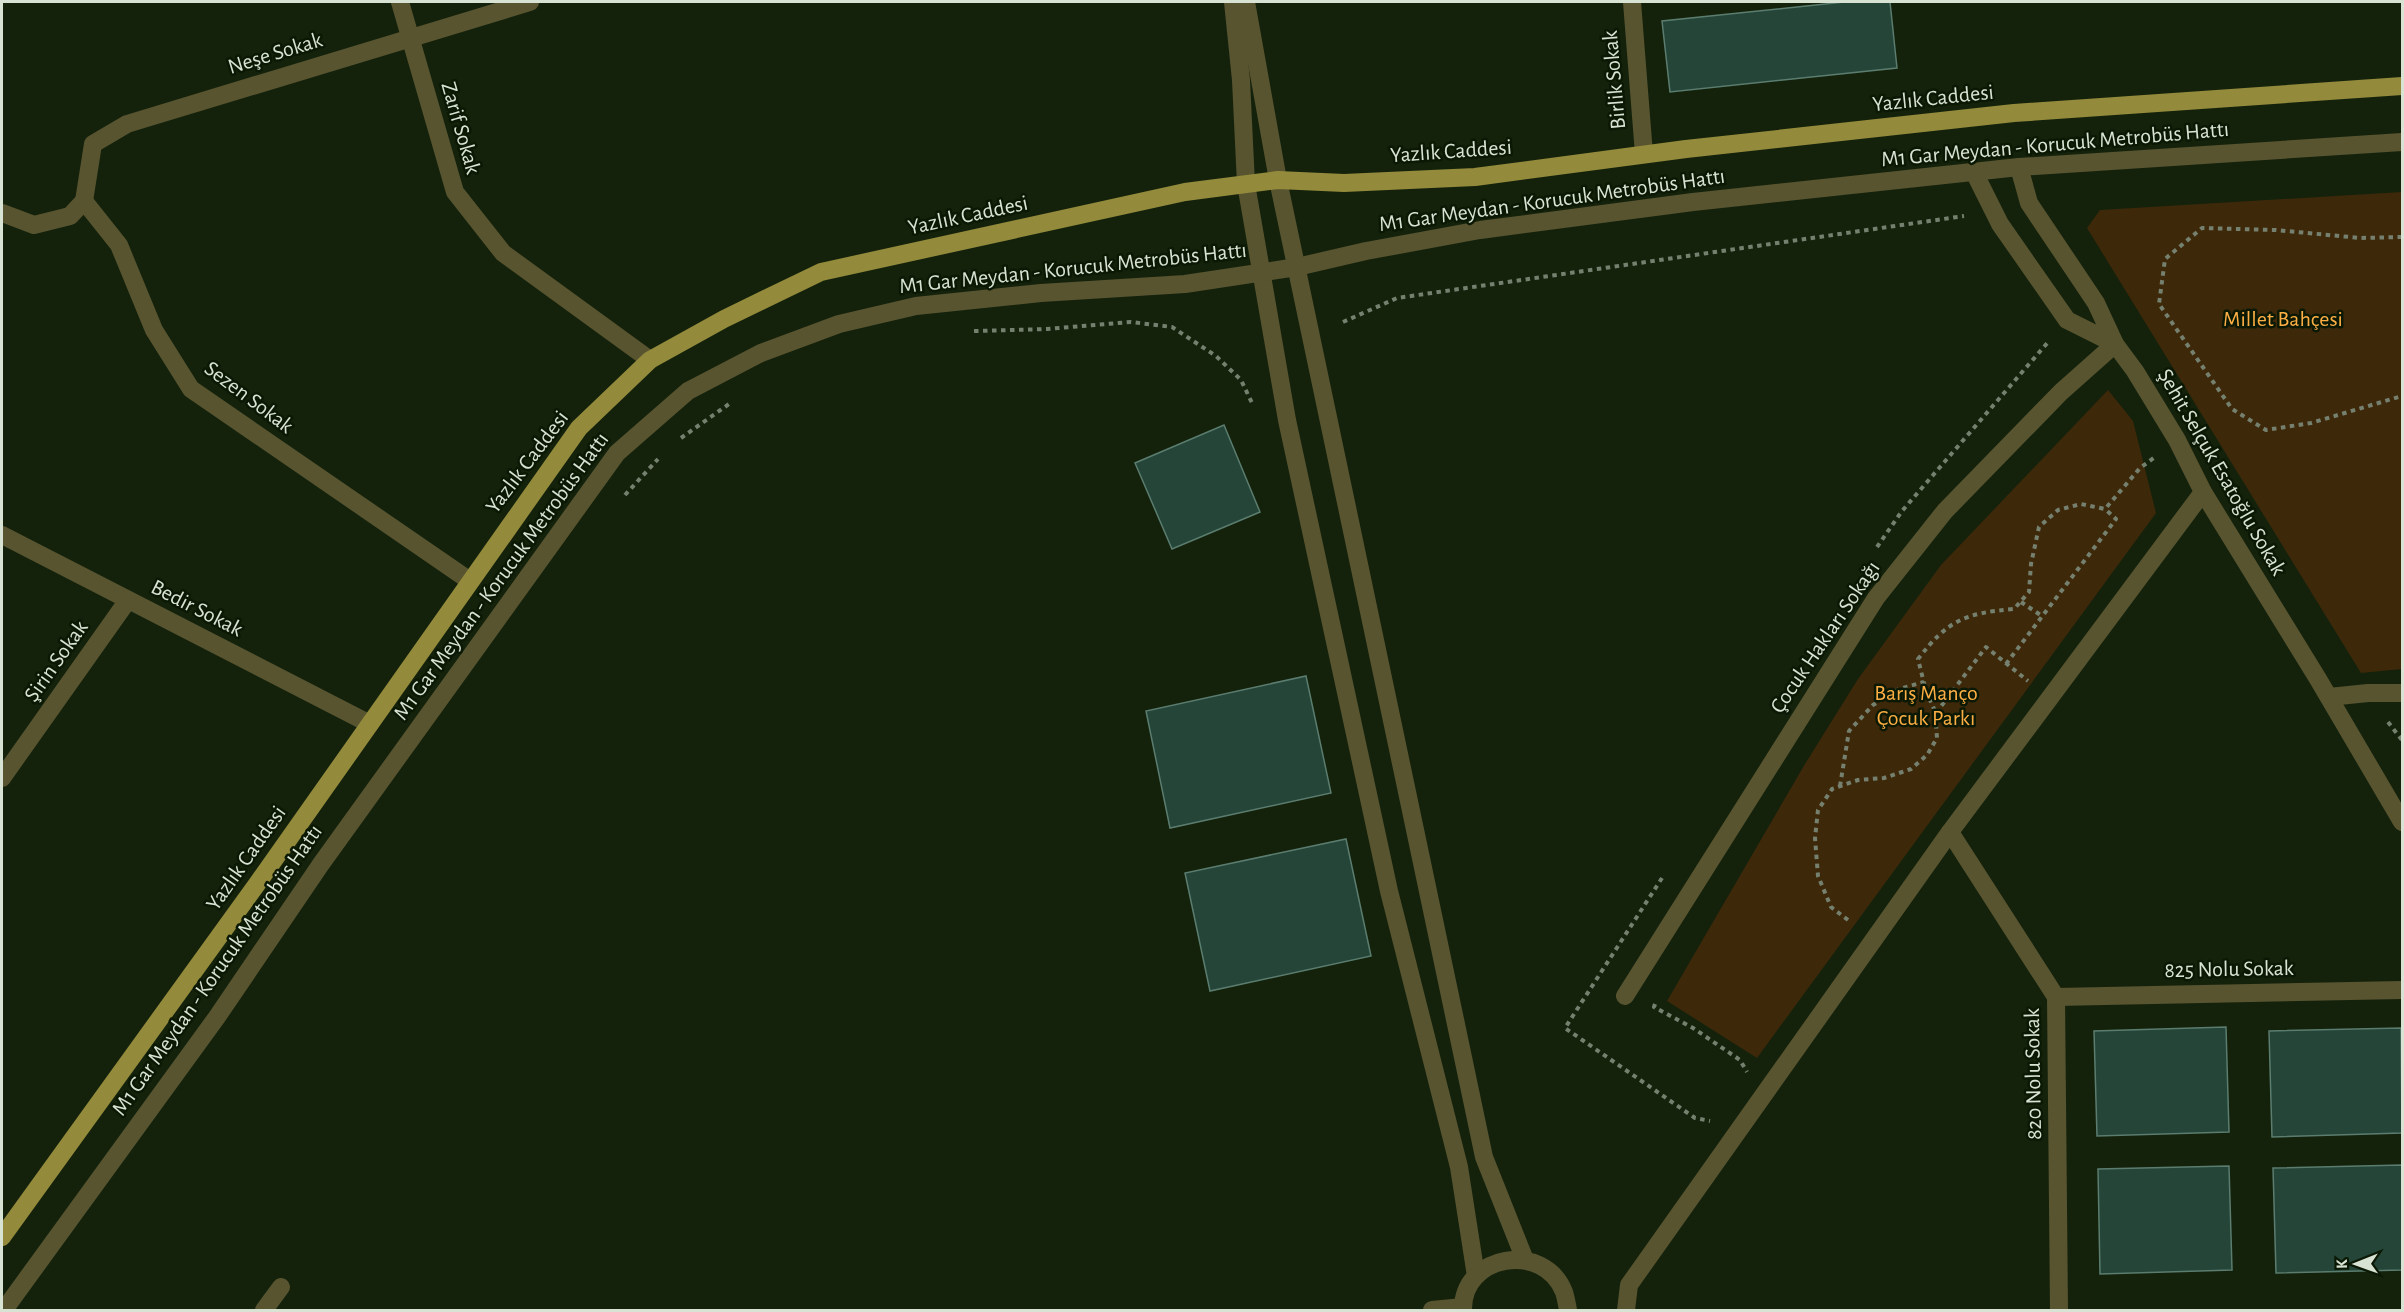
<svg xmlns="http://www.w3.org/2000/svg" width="2404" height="1312" font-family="'Alegreya Sans',sans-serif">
<rect width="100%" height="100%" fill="#14220c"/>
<g fill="#3e280a">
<polygon points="2402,192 2402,669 2361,673 2087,228 2100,210"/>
<polygon points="2108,390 2133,421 2156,513 1757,1058 1667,1001 1805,764 1858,679 1941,565"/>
</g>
<g fill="#244538" stroke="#5b7d6f" stroke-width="1.5">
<polygon points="1844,2 1890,2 1897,68 1670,92 1662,21"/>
<polygon points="1224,425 1260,512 1172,549 1135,463"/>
<polygon points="1306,676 1331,793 1170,828 1146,711"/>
<polygon points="1346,839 1371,956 1210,991 1185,873"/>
<polygon points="2226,1027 2229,1132 2097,1136 2094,1031"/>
<polygon points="2401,1028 2402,1133 2272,1137 2269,1031"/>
<polygon points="2402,1165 2402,1270 2276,1273 2273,1168"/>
<polygon points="2229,1166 2232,1270 2100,1274 2098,1169"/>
</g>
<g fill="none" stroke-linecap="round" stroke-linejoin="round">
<g stroke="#75816e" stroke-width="4" stroke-dasharray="4.5 4.5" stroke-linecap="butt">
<polyline points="2402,237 2360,238 2276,230 2202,228 2165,259 2159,304 2232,409 2266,430 2311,423 2402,396"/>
<polyline points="1343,322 1397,298 1964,216"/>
<polyline points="974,331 1047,329 1131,322 1172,327 1216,356 1241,380 1253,405"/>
<polyline points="681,438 729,404"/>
<polyline points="625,495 658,459"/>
<polyline points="1877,547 1902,511 2049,341"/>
<polyline points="2021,602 2042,616"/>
<polyline points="2006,664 2116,519 2105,509"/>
<polyline points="1936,713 1986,647 2028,681"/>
<polyline points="2388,722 2402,740"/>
<polyline points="1840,786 1849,731 1873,705 1899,689 1924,682"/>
<polyline points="1662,878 1565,1028 1695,1118 1710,1121"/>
<path d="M1848 920 1831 907 1818 876 1815 838 1818 810 1832 789 1858 780 1884 778 1911 769 1927 755 1937 738 1935 711 1926 691 1918 659C1948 620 1965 613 2014 609L2029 592 2031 564 2039 527 2058 510 2081 504 2105 509 2140 468 2155 457"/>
<polyline points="1655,1004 1654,1007 1693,1028 1740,1060 1747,1072"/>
</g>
<g stroke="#585430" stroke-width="18">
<polyline points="400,2 455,192 503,253 650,360"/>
<polyline points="1233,2 1241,80 1246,184 1287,420 1389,891 1459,1167 1476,1276"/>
<polyline points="1246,2 1278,180 1484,1157 1525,1260"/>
<polyline points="1632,2 1644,154"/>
<polyline points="1974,172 2000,224 2067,320 2115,344 2135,371 2177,440 2203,492 2318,679 2402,822"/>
<polyline points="84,201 93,144 127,124 530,2"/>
<polyline points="2,213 34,225 70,216 84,201 119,245 154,330 191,389 470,581"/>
<polyline points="2,535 370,724"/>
<polyline points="2329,697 2368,693 2402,693"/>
<polyline points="2,778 128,600"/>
<polyline points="1950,832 2056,997 2059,1310"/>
<polyline points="1625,996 1876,598 1945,511 2061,392 2115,344 2096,303 2029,203 2019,167"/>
<polyline points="2056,997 2402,990"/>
<polyline points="4,1310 217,1017 321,864 617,453 688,391 761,353 839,324 916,306 1041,293 1185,284 1297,267 1366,251 1480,230 1693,202 2019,167 2402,142"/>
<polyline points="264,1310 281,1287"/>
<polyline points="1432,1310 1463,1307"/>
<path d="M1463 1310C1462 1254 1544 1241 1564 1292 1566 1298 1567 1305 1568 1310"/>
<polyline points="1626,1310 1629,1285 1950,832 2203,492"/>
</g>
<polyline stroke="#938a3b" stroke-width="18" points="2,1237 257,884 579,428 650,360 724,319 821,272 1185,192 1278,180 1344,183 1475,177 1686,149 2014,113 2402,86"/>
</g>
<g text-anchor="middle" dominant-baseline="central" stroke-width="5" stroke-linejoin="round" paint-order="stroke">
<g font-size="22" fill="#d9e3d4" stroke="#0b1904">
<text transform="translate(275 53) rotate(-17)">Neşe Sokak</text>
<text transform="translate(1614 80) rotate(-95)">Birlik Sokak</text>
<text transform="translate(1933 98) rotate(-6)">Yazlık Caddesi</text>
<text transform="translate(461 128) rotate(74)">Zarif Sokak</text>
<text transform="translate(2055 144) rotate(-5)">M1 Gar Meydan - Korucuk Metrobüs Hattı</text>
<text transform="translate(1451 151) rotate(-4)">Yazlık Caddesi</text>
<text transform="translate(1552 200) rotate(-8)">M1 Gar Meydan - Korucuk Metrobüs Hattı</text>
<text transform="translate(968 215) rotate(-12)">Yazlık Caddesi</text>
<text transform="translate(1073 268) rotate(-6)">M1 Gar Meydan - Korucuk Metrobüs Hattı</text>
<text transform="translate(249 397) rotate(37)">Sezen Sokak</text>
<text transform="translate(527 462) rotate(-53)">Yazlık Caddesi</text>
<text transform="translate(2222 472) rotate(60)">Şehit Selçuk Esatoğlu Sokak</text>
<text transform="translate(501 576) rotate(-54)">M1 Gar Meydan - Korucuk Metrobüs Hattı</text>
<text transform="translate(197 608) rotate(27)">Bedir Sokak</text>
<text transform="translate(1825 637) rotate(-56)">Çocuk Hakları Sokağı</text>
<text transform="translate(56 661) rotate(-55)">Şirin Sokak</text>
<text transform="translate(246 858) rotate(-55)">Yazlık Caddesi</text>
<text transform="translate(2229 969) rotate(-1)">825 Nolu Sokak</text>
<text transform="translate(217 970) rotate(-55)">M1 Gar Meydan - Korucuk Metrobüs Hattı</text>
<text transform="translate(2033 1074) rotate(-91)">820 Nolu Sokak</text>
</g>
<g font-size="22" fill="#fdae44" stroke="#0b1904">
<text x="2283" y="319">Millet Bahçesi</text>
<text x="1926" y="693">Barış Manço<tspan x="1926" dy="25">Çocuk Parkı</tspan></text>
</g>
</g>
<rect width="2404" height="1312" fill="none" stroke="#d9e3d4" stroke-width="6"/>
<g transform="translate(2356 1264) rotate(269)" stroke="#0b1904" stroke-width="4.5" paint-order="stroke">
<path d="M0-4.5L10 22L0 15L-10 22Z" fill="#d9e3d4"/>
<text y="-9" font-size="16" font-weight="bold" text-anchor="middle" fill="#d9e3d4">K</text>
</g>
</svg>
